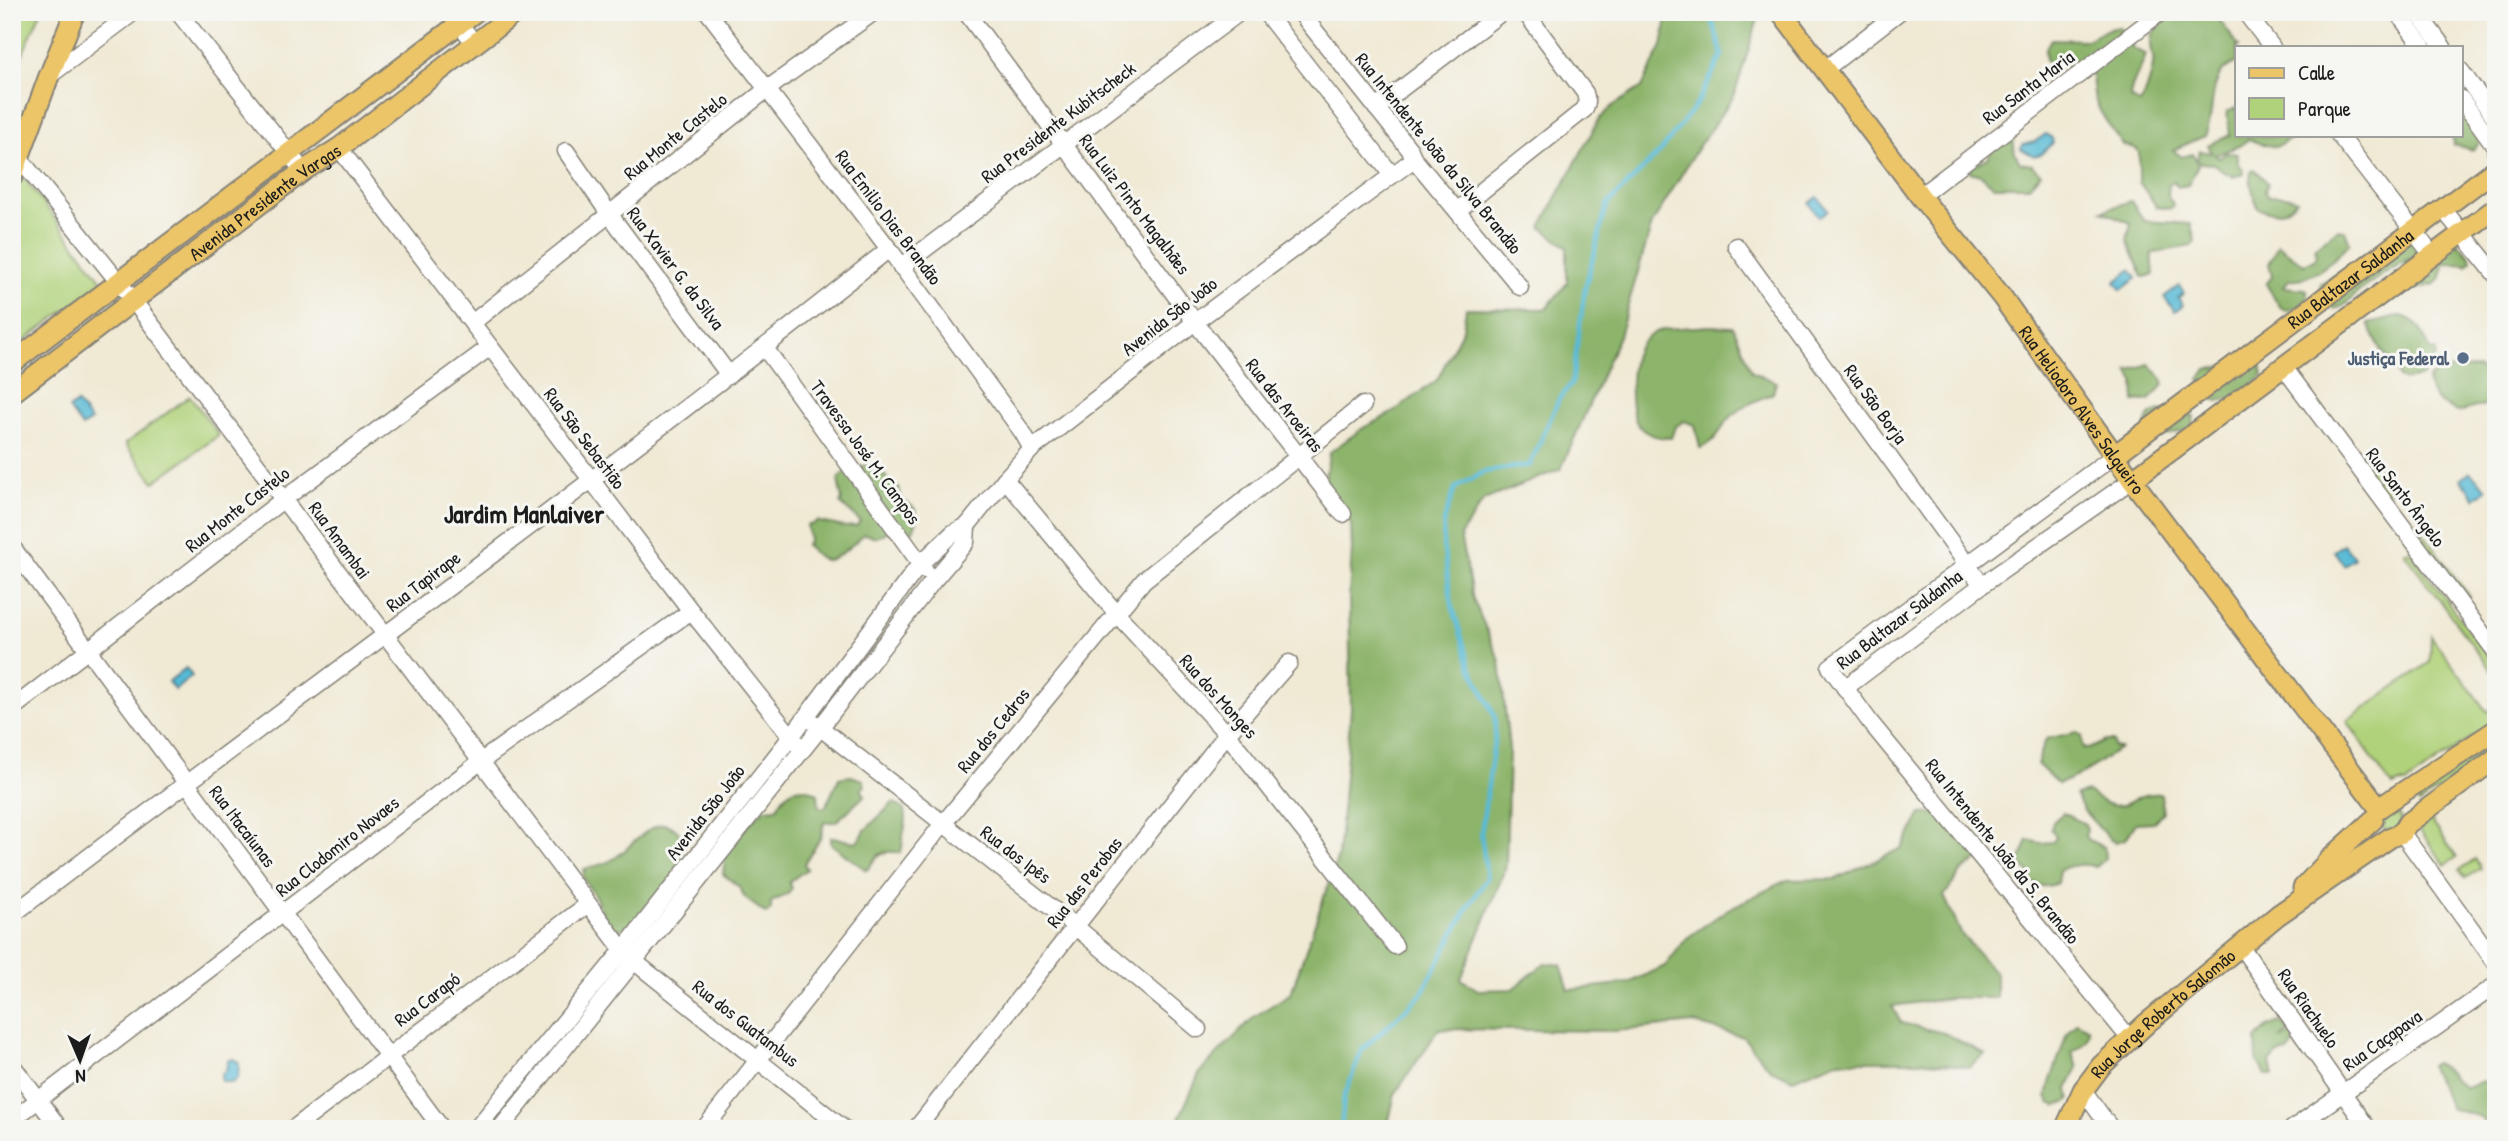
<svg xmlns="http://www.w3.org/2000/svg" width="2508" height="1141" font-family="'Patrick Hand',sans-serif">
<rect width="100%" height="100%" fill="#f6f6f2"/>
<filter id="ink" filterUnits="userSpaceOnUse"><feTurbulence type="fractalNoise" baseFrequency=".0143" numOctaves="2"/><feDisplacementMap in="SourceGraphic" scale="14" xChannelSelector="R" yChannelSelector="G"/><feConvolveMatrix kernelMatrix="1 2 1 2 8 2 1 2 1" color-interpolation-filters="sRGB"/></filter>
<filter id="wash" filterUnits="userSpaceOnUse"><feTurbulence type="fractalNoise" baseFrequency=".00686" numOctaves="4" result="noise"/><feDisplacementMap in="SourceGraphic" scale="28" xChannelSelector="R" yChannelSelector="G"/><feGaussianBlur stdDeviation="1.57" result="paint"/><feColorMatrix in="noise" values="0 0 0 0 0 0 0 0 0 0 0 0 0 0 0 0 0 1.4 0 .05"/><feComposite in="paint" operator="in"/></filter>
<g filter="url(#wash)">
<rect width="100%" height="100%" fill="#f0e9d4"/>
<g fill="#b0d27a" stroke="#66774b" stroke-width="2">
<polygon points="12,12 41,12 12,78"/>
<polygon points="22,175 103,282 12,350 12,199"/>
<polygon points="190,396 219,435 154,482 125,444"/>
<polygon points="2364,451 2392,489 2382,496 2354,459"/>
<polygon points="2412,518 2469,596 2460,603 2403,524"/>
<polygon points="2409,550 2496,667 2496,677 2404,552"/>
<polygon points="2431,636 2487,712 2496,706 2496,720 2406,784 2400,783 2393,786 2388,781 2347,721 2430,662"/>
<polygon points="2496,740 2496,749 2419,804 2415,799"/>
<circle cx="2390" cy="820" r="11"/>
<polygon points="2430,819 2457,857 2445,865 2418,828"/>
<polygon points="2475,859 2481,868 2465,878 2460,870"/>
</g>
<g fill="#8cb46a" stroke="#546843" stroke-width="2">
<polygon points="1668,12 1753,12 1758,19 1734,96 1698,147 1652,224 1619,336 1561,469 1484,500 1460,536 1473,599 1500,661 1509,749 1506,867 1461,979 1478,990 1513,989 1545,963 1561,965 1569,990 1629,983 1665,966 1687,938 1728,909 1787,880 1836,879 1902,848 1921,814 1943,813 1984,855 1961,872 1944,896 1962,935 1996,974 1996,998 1950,998 1892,1006 1901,1023 1944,1033 1985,1054 1969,1067 1919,1061 1838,1061 1793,1079 1770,1069 1743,1037 1693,1023 1616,1031 1439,1029 1395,1094 1387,1129 1174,1129 1200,1072 1254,1017 1291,993 1338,856 1351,709 1349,596 1352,550 1351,524 1330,497 1325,476 1330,452 1363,428 1392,413 1437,380 1463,329 1466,308 1546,309 1567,283 1567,247 1541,227 1599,119 1614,105 1642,87 1662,46"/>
<path d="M2176 12H2214L2239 47H2237V62C2232 65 2226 67 2223 71 2208 89 2215 116 2205 136L2173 150 2182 157 2193 154 2198 165 2188 185 2177 187 2174 181 2169 185 2168 196 2174 206 2169 209 2157 207 2139 182V152L2135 148 2123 145C2114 132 2102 118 2096 102 2092 92 2094 80 2090 69 2073 65 2062 71 2046 61L2045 50 2051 39 2087 40 2108 29 2119 27 2134 49 2146 54C2142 70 2131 81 2130 97L2140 104C2146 96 2155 66 2153 57 2152 49 2149 44 2152 35 2157 25 2168 19 2176 12Z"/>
<polygon points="2237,108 2237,135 2303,136 2286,141 2276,147 2258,143 2249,139 2239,146 2215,155 2219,158 2226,153 2238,154 2238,163 2242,168 2244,174 2231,177 2231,174 2225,173 2215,164 2200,163 2197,158 2200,151 2212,153 2208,145 2230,135 2227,112"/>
<polygon points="2461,112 2482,135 2477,146 2472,150 2454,145 2452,135 2461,135"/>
<polygon points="2013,139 2015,153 2020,163 2032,165 2041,173 2029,186 1993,186 1981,175 1970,172 1972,166 1988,158 1995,142"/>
<path d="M2254 169 2268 183 2265 191 2268 196H2287L2297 200C2285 214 2274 214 2258 208 2254 197 2249 184 2251 171Z"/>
<polygon points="2131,201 2144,221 2191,224 2195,242 2191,246 2152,253 2154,275 2143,277 2127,240 2131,223 2102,211"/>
<path d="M2338 229 2345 231 2350 243C2335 258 2313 282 2290 279L2283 287 2304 289 2307 291V298L2300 306 2287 311 2281 308 2266 284 2272 277 2269 263 2278 245 2304 264 2314 260 2317 255 2315 247Z"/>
<path d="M2404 234 2421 246 2416 255 2431 245 2457 242 2470 256 2471 261 2467 265 2445 263 2440 280 2435 284 2412 290 2401 285 2405 263 2409 259C2393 267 2380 276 2366 286 2347 299 2346 315 2319 306L2321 283 2354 265 2363 255Z"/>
<path d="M2399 316C2417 317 2424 335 2430 350L2436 351V357L2422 377 2404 380 2399 377 2395 365 2381 351 2368 323Z"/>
<path d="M1707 326 1733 327C1741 341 1745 357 1752 372L1776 382 1773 393C1760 399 1745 404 1734 414 1720 426 1719 442 1700 448L1695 425 1684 421 1675 427 1671 438C1633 438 1630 414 1631 383 1632 361 1633 345 1654 333 1665 327 1694 328 1707 326Z"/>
<polygon points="2242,361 2261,365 2263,376 2240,397 2217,401 2207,395 2199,379 2207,370"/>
<polygon points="2149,364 2162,378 2164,385 2149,400 2135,402 2134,381 2128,371"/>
<path d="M2477 368 2489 373 2496 379V400L2492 403 2457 412C2440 403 2430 401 2428 379 2439 367 2462 369 2477 368Z"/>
<path d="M2174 409 2194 417 2192 429 2155 438 2144 431C2148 411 2155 412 2174 409Z"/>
<path d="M870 464C884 469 887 483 899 488L902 500C905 503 910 504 913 507 922 517 914 529 909 537L889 531 877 537 864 534C857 541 834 562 825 560 817 558 812 550 806 545L809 539 807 525 814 524 816 521 844 527 857 526 860 521 840 503 842 500 838 480 846 471Z"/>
<polygon points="2077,732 2082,736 2083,748 2089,749 2106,741 2113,741 2114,747 2120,748 2082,774 2058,784 2037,764 2046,739"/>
<path d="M851 776 863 780 865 786 861 789 865 795 836 822H824L821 837 804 864 807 869 789 882 792 888 789 893 771 902V909L766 914 745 898 739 887 723 874 726 849 764 809 777 808C785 790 799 782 818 794L819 807 825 808 839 778Z"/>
<path d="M2088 792C2130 824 2126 790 2161 794L2163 812 2154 822 2136 823 2126 839 2116 842 2110 840 2084 811 2076 795Z"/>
<path d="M893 803C911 809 906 822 903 836 902 843 904 846 900 853 885 849 875 854 869 869L866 870 831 844V837C841 837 848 844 859 841L865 830Z"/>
<path d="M2063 813 2085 824 2087 830 2085 836 2088 840 2104 847 2105 859 2096 867C2085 863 2070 865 2059 870L2057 883C2049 887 2040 887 2032 883L2028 872 2019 863 2028 840 2040 843 2053 842 2056 837 2051 829 2053 822Z"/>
<path d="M664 824C685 829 687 848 680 867 666 884 638 931 615 930L603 915 596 898 583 878 584 869C595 866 605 865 615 858 631 847 646 826 664 824Z"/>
<path d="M2077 1022 2089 1029C2089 1042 2083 1046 2072 1052L2078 1067 2068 1089 2070 1100 2057 1106 2050 1103 2047 1096 2050 1083 2067 1033Z"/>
<polygon points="2280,1022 2290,1031 2280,1039 2296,1033 2303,1045 2294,1044 2289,1052 2278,1054 2270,1063 2273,1075 2265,1075 2257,1060 2256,1039 2268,1027"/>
<path d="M2434 1063C2451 1070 2454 1082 2467 1088L2482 1081 2496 1085V1110L2484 1122 2481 1117 2451 1109 2429 1066Z"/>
</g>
<g fill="#56bad5" stroke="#396b78" stroke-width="2">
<polygon points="2046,134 2052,138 2053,143 2041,154 2034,156 2021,149 2022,145 2034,142"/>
<polygon points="1818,197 1828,210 1819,217 1809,203"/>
<polygon points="2131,270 2137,278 2121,290 2115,282"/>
<polygon points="2179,286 2184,293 2178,298 2183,305 2175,311 2164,297"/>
<polygon points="77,403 91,421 82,427 69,409"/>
<polygon points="2470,472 2487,489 2475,498 2461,479"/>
<polygon points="2343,544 2354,558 2344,565 2334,551"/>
<polygon points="186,668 192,676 175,690 168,682"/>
<polygon points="234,1059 239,1063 238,1077 232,1083 221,1081 221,1075 226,1070 228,1060"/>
</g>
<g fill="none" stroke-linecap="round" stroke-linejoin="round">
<polyline stroke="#56bad5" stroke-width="4.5" points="1341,1129 1344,1097 1362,1050 1421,995 1467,909 1487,878 1481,834 1495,736 1495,717 1470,665 1452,605 1443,544 1444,521 1455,488 1484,472 1530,465 1559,399 1572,383 1585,288 1607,205 1660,152 1698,102 1722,55 1710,12"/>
</g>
</g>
<g filter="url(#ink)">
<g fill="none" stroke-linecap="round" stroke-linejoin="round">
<g stroke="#868278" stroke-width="19">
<g id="minor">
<polyline points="178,12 303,171"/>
<polyline points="451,12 474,43"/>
<polyline points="708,12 889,249 1023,433 1032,449"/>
<polyline points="966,12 1195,322 1343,514"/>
<polyline points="1265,12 1392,175"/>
<polyline points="1300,12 1410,150 1414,159 1520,287"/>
<polyline points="2245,12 2272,47"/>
<polyline points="2397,12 2423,47"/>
<polyline points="2417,12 2443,47"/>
<polyline points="1824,70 1899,12"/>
<polyline points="2461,71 2496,119"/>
<polyline points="49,76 134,12"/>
<polyline points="2461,99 2495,146 2496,154"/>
<polyline points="1376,108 1502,12"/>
<polyline points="2339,135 2433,256"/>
<polyline points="339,148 691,611 798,745"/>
<polyline points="566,151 610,215 729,375"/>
<polyline points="20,159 133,300 623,950 635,962 844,1129"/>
<polyline points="1920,196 2161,12"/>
<polyline points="2443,209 2496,275"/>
<polyline points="1458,210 1585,109 1587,102 1585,93 1525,12"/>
<polyline points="1736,246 1982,585"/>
<polyline points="901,267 1240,12"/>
<polyline points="472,323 766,90 874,12"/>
<polyline points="765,348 925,570"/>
<polyline points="2283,366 2496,652"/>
<polyline points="2115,455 1830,667 1870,722 2130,1039"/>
<polyline points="1005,479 1116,613 1227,734 1395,946"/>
<polyline points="12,547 442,1129"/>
<polyline points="1845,688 1982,585 2132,480"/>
<polyline points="13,708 284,499 490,347"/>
<polyline points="813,722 1076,927 1198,1029"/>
<polyline points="2402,833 2496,963"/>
<path d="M12 915C304 693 602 478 889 249"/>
<polyline points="2240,945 2368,1129"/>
<polyline points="12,1065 60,1129"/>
<polyline points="2083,1090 2111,1129"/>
<polyline points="12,1120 480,762 691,611"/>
<polyline points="293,1129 588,904"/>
<polyline points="476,1129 623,950 791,737 920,564 953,533 967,526 1005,479 1032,449 1195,322 1414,159"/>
<polyline points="500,1129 820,728 933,581 966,542 967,526"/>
<polyline points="704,1129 942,825 1144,580 1363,405"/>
<polyline points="916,1129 1227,734 1289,663"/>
<polyline points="2292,1129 2496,985"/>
</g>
</g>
<g stroke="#868278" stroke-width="23">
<g id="major">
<path id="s1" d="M1781 12 1920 196 2002 297 2132 480 2379 808"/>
<polyline points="12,177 49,76 75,12"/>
<polyline points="12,363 475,12"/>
<path id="s2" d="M12 393 303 171 339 148 516 12"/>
<path id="s3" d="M2115 455 2496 169"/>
<polyline points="2132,480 2496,208"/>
<polyline points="2379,808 2496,730"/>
<polyline points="2303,888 2329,860 2373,820"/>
<path id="s4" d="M2065 1129 2083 1090 2101 1066 2147 1023 2278 915 2391 837 2402 833 2407 824 2496 758"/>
</g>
</g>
<use href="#minor" stroke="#fff" stroke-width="16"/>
<use href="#major" stroke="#ecc569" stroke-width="19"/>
</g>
</g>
<circle fill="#5c6f8a" stroke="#f6f6f2" stroke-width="2.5" cx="2463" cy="358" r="7"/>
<g text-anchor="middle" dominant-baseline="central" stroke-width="6" stroke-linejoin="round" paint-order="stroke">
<g font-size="19" fill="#1c1c1c" stroke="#f6f6f2">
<text transform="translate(2028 87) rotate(-37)">Rua Santa Maria</text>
<text transform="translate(1058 122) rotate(-37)">Rua Presidente Kubitscheck</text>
<text transform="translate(675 136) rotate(-39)">Rua Monte Castelo</text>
<text transform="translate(1439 153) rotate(51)">Rua Intendente João da Silva Brandão</text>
<text stroke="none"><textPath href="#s2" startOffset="317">Avenida Presidente Vargas</textPath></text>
<text transform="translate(1135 204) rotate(53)">Rua Luiz Pinto Magalhães</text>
<text transform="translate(889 217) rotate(53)">Rua Emilio Dias Brandão</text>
<text transform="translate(676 268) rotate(53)">Rua Xavier G. da Silva</text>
<text stroke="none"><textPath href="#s3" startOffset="294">Rua Baltazar Saldanha</textPath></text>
<text transform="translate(1169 316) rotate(-38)">Avenida São João</text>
<text transform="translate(1876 404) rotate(54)">Rua São Borja</text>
<text transform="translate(1285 405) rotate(52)">Rua das Aroeiras</text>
<text stroke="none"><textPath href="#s1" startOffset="499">Rua Heliodoro Alves Salgueiro</textPath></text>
<text transform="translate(585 438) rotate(53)">Rua São Sebastião</text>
<text transform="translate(866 452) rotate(54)">Travessa José M. Campos</text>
<text transform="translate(2406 497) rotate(53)">Rua Santo Ângelo</text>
<text transform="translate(237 509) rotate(-38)">Rua Monte Castelo</text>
<text transform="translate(340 540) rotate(54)">Rua Amambai</text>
<text transform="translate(423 581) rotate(-37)">Rua Tapirape</text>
<text transform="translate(1899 619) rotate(-37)">Rua Baltazar Saldanha</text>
<text transform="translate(1219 696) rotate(48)">Rua dos Monges</text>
<text transform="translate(993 730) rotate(-51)">Rua dos Cedros</text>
<text transform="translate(705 812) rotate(-52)">Avenida São João</text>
<text transform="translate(243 826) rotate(53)">Rua Itacaíunas</text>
<text transform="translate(337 846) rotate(-38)">Rua Clodomiro Novaes</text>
<text transform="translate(2003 851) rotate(51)">Rua Intendente João da S. Brandão</text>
<text transform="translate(1016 854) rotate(37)">Rua dos Ipês</text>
<text transform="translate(1084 882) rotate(-52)">Rua das Perobas</text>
<text transform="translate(427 999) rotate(-37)">Rua Carapó</text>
<text transform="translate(2309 1008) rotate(55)">Rua Riachuelo</text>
<text stroke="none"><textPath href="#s4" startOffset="154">Rua Jorge Roberto Salomão</textPath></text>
<text transform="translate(746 1023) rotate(38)">Rua dos Guatambus</text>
<text transform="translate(2382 1040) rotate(-35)">Rua Caçapava</text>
</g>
<g font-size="19" font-weight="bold" fill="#4e5e75" stroke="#f6f6f2" text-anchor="end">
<text x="2449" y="358">Justiça Federal</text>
</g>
<g font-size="26" font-weight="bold" fill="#1c1c1c" stroke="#f6f6f2">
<text x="524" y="513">Jardim Manlaiver</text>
</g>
</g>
<rect width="2508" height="1141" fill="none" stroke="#f6f6f2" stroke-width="42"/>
<rect x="2235" y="46" width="228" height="91" fill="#f6f6f2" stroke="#9f9f9c" stroke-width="2"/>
<rect x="2249" y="68" width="35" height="10" fill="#ecc569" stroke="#9f9f9c" stroke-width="2"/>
<text x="2298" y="80" font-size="21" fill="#1c1c1c">Calle</text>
<rect x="2249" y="98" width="35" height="21" fill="#b0d27a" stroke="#9f9f9c" stroke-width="2"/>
<text x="2298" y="116" font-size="21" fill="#1c1c1c">Parque</text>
<g transform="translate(80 1060) rotate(178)" stroke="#f6f6f2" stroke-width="5" paint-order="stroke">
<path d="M0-5L12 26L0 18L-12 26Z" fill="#1c1c1c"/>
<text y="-10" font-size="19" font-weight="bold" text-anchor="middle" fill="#1c1c1c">N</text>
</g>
</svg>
